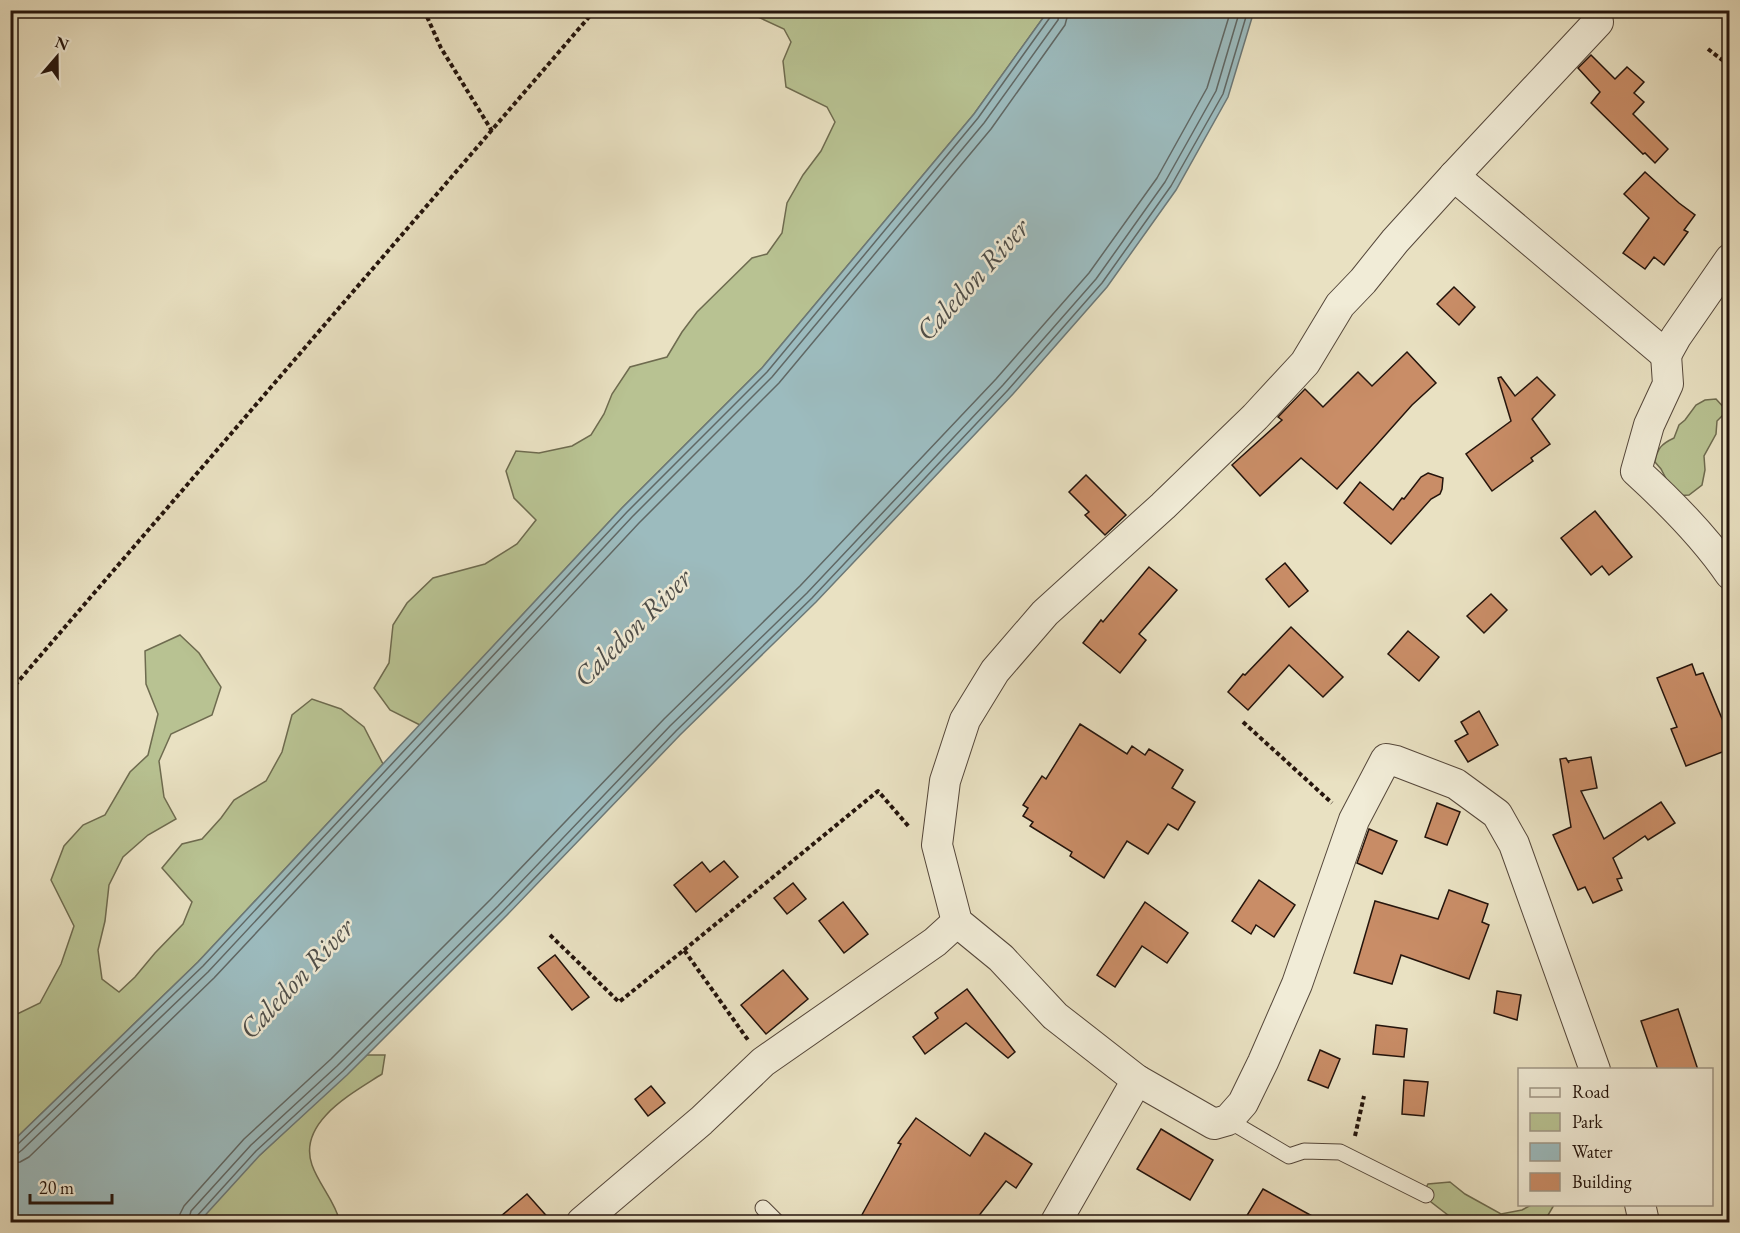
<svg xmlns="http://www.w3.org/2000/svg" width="1740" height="1233" font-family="'EB Garamond',serif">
<rect width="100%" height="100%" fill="#e9e1c2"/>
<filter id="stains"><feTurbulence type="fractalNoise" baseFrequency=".00333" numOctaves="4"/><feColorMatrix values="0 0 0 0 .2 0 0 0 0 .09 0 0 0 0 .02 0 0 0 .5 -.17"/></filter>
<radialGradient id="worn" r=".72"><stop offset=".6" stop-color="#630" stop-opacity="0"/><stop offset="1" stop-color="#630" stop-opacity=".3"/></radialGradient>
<g fill="#b8c292" stroke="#6e6b4f" stroke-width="1.5">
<polygon points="757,11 1048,11 974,114 762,368 622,508 420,725 390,710 374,688 389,663 393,625 407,603 433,578 485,564 517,544 536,520 514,498 506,471 516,451 539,453 572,446 591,435 604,414 612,394 630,367 667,357 682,332 697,312 752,258 767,254 782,233 787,203 803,175 821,151 835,122 827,107 786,87 783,61 791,42 784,29 758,17"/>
<path d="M1716 399 1727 411 1717 421 1716 434 1704 456 1705 470 1702 485 1689 495 1675 496 1661 469 1655 462C1657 449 1661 444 1674 438L1679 425 1685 420 1696 405 1705 400Z"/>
<polygon points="180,635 199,653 221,687 212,715 171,734 159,761 164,797 176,819 148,835 123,857 109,885 105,921 98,950 102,979 119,992 135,977 155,953 183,924 192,902 162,868 182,844 202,839 221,818 234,800 266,781 282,752 292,715 312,699 341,709 364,727 383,764 198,962 11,1143 11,1017 40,1003 61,964 74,926 51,880 64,846 83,825 105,815 130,772 148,755 158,714 146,684 145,651"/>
<path d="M367 1055H385L382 1074C353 1093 297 1122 312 1165 319 1185 335 1201 340 1222H242L222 1218 218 1222H190L209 1182 260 1155Z"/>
<polygon points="1450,1182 1465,1194 1501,1214 1522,1210 1531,1205 1554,1205 1544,1222 1457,1222 1422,1195 1428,1184"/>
</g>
<polygon fill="#9cbbbe" stroke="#6c7877" stroke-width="1.5" points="1048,11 1254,11 1228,97 1176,190 1107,287 1013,394 816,602 680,735 507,915 347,1075 260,1155 199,1222 11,1222 11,1143 198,962 622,508 762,368 974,114"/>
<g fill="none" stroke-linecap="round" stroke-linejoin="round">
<g stroke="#606865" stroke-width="1.5">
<polyline points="10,1147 17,1145 203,966 627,512 767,372 978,118 1051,16 1053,10"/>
<polyline points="10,1154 17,1154 22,1150 208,972 632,517 772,377 984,123 1058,20 1060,10"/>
<polyline points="10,1163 20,1162 29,1157 214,978 639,523 779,383 991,129 1065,25 1069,10"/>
<polyline points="179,1222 180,1214 184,1206 244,1139 331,1059 491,899 664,719 800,586 996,379 1089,273 1157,178 1207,88 1231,10"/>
<polyline points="188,1222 191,1211 251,1145 337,1066 498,906 670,726 807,593 1003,385 1096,279 1165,182 1216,91 1240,10"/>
<polyline points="195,1222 197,1216 256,1151 343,1071 503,911 676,731 812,598 1008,390 1102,283 1171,186 1223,94 1248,10"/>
</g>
</g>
<g fill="#c98d67" stroke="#24140c" stroke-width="1.5">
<polygon points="1591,55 1615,79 1627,67 1644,82 1634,93 1644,102 1633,114 1668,149 1655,163 1645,153 1643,154 1591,103 1600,92 1578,68"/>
<polygon points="1645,172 1679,203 1695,215 1684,230 1688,232 1664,265 1654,257 1645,269 1623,253 1649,218 1624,194"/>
<polygon points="1454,287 1475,307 1459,325 1437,304"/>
<polygon points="1407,352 1436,383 1412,405 1337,489 1301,458 1260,496 1232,465 1282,420 1278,417 1305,389 1323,407 1358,372 1372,386"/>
<polygon points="1501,377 1515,396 1537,377 1555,395 1532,419 1550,444 1531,458 1533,461 1492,491 1466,454 1511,421 1498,378"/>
<polygon points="1428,473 1443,478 1442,489 1440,494 1431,499 1391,544 1344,503 1360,482 1393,510 1402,498 1404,499 1421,477"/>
<polygon points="1086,475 1126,515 1105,535 1085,515 1089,512 1069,492"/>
<polygon points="1595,511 1632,557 1609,575 1602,566 1591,575 1561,538"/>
<polygon points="1285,563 1308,591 1289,607 1266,579"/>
<polygon points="1149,567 1177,590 1139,634 1146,640 1120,673 1083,643 1101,620 1103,622"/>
<polygon points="1491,594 1507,610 1484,633 1467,616"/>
<polygon points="1291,627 1343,677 1323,697 1289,665 1248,710 1228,692 1243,674 1245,675"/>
<polygon points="1408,631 1439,657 1419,681 1388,654"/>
<polygon points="1692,664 1696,675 1703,673 1730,738 1730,749 1686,766 1671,729 1677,727 1657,678"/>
<polygon points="1479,711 1498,745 1468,762 1455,741 1468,734 1461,722"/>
<polygon points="1080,724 1127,754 1132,746 1145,755 1149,749 1183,770 1172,788 1195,802 1178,830 1168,824 1148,854 1127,841 1104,878 1070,856 1072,852 1030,826 1033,822 1023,816 1028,808 1023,805 1042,776 1046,779"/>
<polygon points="1591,757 1597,788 1581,791 1604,839 1661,802 1675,823 1648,840 1645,836 1613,858 1622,878 1617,879 1622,890 1593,903 1585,887 1578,890 1553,835 1571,827 1560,759 1566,758 1569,763 1568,761"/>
<polygon points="1437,803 1460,812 1447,845 1425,837"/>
<polygon points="1369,829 1397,841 1382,874 1357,863"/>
<polygon points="724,861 738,877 696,912 674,885 702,862 710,872"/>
<polygon points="1259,880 1295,905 1274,937 1256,925 1251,934 1232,921"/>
<polygon points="793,883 806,899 787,914 774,898"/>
<polygon points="1449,890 1488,904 1482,922 1489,925 1469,979 1401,955 1392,984 1354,973 1375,901 1438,919"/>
<polygon points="843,902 868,934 844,953 819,921"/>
<polygon points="1145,902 1188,933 1167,963 1142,946 1115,987 1097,975"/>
<polygon points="555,955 589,997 572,1010 538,968"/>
<polygon points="783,970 808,999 766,1034 741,1005"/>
<polygon points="967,989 1015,1052 1008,1058 966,1023 925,1054 913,1037 938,1018 935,1013"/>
<polygon points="1497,991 1521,995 1517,1020 1494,1013"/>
<polygon points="1678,1009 1698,1070 1658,1070 1641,1021"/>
<polygon points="1376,1025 1407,1029 1404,1057 1373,1054"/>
<polygon points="1320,1050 1340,1059 1328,1088 1308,1080"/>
<polygon points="1404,1080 1428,1082 1424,1116 1402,1114"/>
<polygon points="651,1086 665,1103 648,1116 635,1099"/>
<polygon points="916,1118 970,1156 985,1133 1032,1164 1016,1188 1006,1181 974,1222 858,1222 901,1144 898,1143"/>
<polygon points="1161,1129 1213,1160 1190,1200 1137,1169"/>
<polygon points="1263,1189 1323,1222 1243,1222"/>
<polygon points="527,1194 552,1222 494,1222"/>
</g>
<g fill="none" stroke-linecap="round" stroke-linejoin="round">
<g stroke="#55473a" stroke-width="17">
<g id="service">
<polyline points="1228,1120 1289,1156 1304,1151 1340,1152 1426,1195"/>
<polyline points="763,1208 777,1222"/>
</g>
</g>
<g stroke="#55473a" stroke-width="32">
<g id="minor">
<polyline points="1454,176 1666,355 1676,337 1730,259"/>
<path d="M1666 355 1668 384 1649 425 1636 471C1670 502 1704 536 1730 574"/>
<polyline points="1595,1070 1514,844 1497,814 1456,784 1396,761 1386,759 1354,820 1297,984 1263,1062 1243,1103 1228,1120 1214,1124 1137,1080 1055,1016 1001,958 957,922 937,845 945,781 965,720 995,671 1045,613 1163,506 1255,417 1305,363 1340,305 1363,281 1395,241 1454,176 1598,22"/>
<polyline points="1640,1204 1644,1222"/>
<polyline points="582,1222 701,1121 763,1062 935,942 957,922"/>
<polyline points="1056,1222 1137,1080"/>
</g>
</g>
<g stroke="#24140c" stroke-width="4" stroke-dasharray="4.5 3" stroke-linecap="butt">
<polyline points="424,10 441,48 492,131"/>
<polyline points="1708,49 1730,66"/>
<polyline points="10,691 595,10"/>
<polyline points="1243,722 1332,803"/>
<polyline points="550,935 619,1002 684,950 748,1040"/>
<polyline points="684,950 878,791 910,828"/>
<polyline points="1355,1136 1364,1096"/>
</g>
<use href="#service" stroke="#f1ecd7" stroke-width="15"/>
<use href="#minor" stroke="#f1ecd7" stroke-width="30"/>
</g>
<g text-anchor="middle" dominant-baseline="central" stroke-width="5" stroke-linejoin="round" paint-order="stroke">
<g font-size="28" font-style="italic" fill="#4e4e4a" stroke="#f1ecd7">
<text transform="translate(972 279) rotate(-48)">Caledon River</text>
<text transform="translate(632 627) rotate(-45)">Caledon River</text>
<text transform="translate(296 978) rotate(-47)">Caledon River</text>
</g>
</g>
<rect width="1740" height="1233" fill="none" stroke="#e9e1c2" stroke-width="36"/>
<rect x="12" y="12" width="1716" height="1209" fill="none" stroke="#24140c" stroke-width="3"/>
<rect x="18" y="18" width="1704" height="1197" fill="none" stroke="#24140c" stroke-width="1.5"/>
<rect x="1518" y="1068" width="195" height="138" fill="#f1ecd7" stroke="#9f9686" stroke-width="1.5"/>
<rect x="1530" y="1088" width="30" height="9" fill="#f1ecd7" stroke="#9f9686" stroke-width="1.5"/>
<text x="1572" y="1098" font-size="18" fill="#24140c">Road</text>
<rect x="1530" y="1113" width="30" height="18" fill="#b8c292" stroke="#9f9686" stroke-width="1.5"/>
<text x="1572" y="1128" font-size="18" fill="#24140c">Park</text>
<rect x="1530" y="1143" width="30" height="18" fill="#9cbbbe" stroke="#9f9686" stroke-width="1.5"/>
<text x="1572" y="1158" font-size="18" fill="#24140c">Water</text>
<rect x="1530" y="1173" width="30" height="18" fill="#c98d67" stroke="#9f9686" stroke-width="1.5"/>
<text x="1572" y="1188" font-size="18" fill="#24140c">Building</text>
<g transform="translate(57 57) rotate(20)" stroke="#f1ecd7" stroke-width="4.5" paint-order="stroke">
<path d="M0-4.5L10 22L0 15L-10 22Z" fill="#24140c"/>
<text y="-9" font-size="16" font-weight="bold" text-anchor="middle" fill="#24140c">N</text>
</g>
<path d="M30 1194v9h82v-9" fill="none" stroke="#24140c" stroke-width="3"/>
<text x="39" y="1194" font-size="18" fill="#24140c" stroke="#f1ecd7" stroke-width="4.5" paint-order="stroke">20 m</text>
<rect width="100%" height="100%" filter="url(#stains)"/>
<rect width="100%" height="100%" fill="url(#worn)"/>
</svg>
